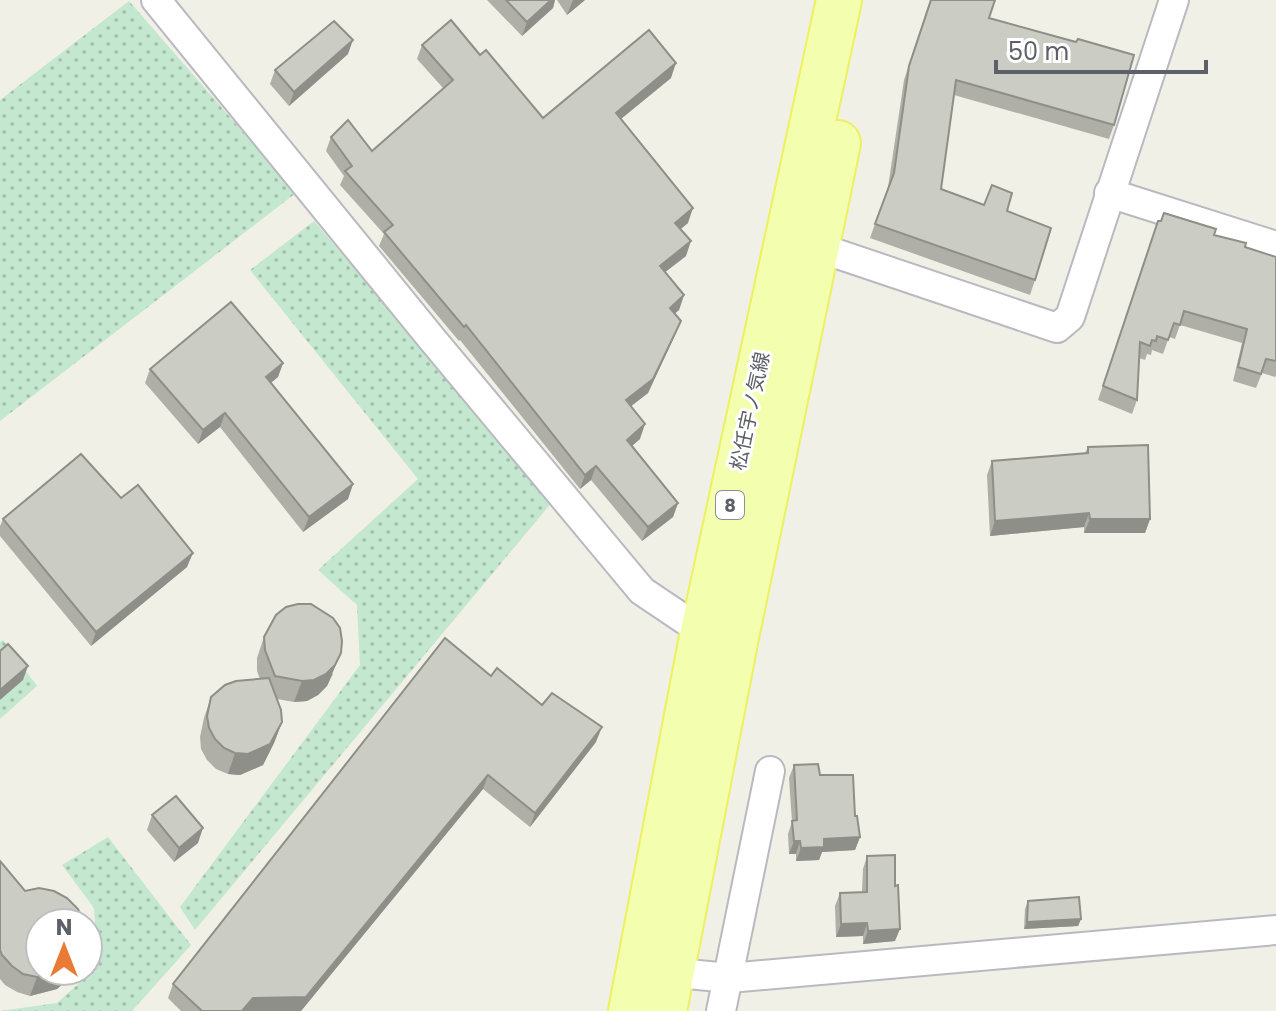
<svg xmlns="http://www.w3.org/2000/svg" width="1276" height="1011" font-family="Poppins,'Noto Sans JP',sans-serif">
<defs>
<pattern id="grass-dots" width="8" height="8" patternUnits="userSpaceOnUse" patternTransform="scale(2)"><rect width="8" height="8" fill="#c4e7cf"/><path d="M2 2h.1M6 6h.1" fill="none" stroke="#a2bfac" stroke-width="1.8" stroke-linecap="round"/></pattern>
</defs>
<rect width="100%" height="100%" fill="#f0f0e7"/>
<g fill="url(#grass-dots)">
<polygon points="129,1 296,193 0,421 0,100"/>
<polygon points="314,221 553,501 195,930 180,907 360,665 357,605 318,570 418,479 250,270"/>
<polygon points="3,640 37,686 0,719 0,642"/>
<polygon points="108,837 191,945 132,1011 0,1011 57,1003 98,966 94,908 62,865"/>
</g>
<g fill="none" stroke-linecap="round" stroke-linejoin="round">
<g stroke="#b9bac0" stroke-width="32">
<g id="street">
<polyline points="156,0 432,339 642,591 703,632 715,636"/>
<polyline points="1109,193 1276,246"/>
<polyline points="802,242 1057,328 1070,317 1174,0"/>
<polyline points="657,971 729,978 1276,930"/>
<polyline points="721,1011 770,771"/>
</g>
</g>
<g stroke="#edf160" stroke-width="48">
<g id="primary">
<polyline points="631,1011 703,632 839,0"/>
<polyline points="664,1011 735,642 838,143"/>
</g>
</g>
<use href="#street" stroke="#fff" stroke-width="28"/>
<use href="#primary" stroke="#f3feae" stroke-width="44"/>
</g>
<g fill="#afafa8">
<polygon points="487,0 555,0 553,8 522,36"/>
<polygon points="557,0 585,0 567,15"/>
<polygon points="930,0 989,18 1114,125 1109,139 954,95 941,189 984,205 1007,211 1035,280 1030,295 870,238 888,187 904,80"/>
<polygon points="422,45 480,55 543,118 671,78 621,119 688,223 680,229 686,256 665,272 684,295 679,310 675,313 675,335 648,393 631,406 640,439 632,446 678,503 673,517 642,541 591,480 580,489 460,340 459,341 379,246 384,234 340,185 344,176 326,151 331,137 372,151 443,88 417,59"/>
<polygon points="348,54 289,106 270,84 275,70"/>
<polygon points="1158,221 1214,235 1245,247 1276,257 1276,375 1275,377 1262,373 1256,388 1233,381 1242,343 1180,325 1175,339 1169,337 1163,354 1152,350 1151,355 1147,354 1145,360 1139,358 1137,400 1132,414 1098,400"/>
<polygon points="283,363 278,377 270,383 353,484 348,499 303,532 220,427 198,444 145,383 150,369"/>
<polygon points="1088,447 1150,519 1145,533 1084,533 1084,527 990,536 987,475 992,461 1085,453"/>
<polygon points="121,498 187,567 91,646 0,536 0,526 3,519"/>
<polygon points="264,637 333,674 327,686 318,695 307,701 294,702 277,699 282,722 274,743 263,765 240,775 228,774 216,769 207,760 201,749 200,737 204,718 211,697 260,679 257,671 257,658"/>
<polygon points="491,676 542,705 596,742 530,827 483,789 301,1011 181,1011 168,998 173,984"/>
<polygon points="794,765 820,775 855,816 860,837 855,850 822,852 819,860 796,861 796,854 789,854 788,834 792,822 789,778"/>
<polygon points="152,815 198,843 174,862 147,830"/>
<polygon points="867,856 895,941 863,944 863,936 836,937 835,906 840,893 862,892 863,869"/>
<polygon points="0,861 67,980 57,989 30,996 17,992 5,985 0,979"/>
<polygon points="1028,901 1081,919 1078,926 1024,929 1025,909"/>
</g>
<g fill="#8e8f88">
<polygon points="551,0 555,0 553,8 522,36 527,22"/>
<polygon points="573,0 585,0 567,15"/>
<polygon points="353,40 348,54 289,106 294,92"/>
<polygon points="676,63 671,78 611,127 616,113"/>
<polygon points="693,208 688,223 670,238 675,223"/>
<polygon points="691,241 686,256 655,280 660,266"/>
<polygon points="684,295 679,310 665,322 670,308"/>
<polygon points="681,321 675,335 648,393 621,414 626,400"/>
<polygon points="283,363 278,377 260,392 266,377"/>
<polygon points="225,413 220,427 198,444 203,430"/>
<polygon points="645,424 640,439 622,454 627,440"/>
<polygon points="596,466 591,480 580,489 585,475"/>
<polygon points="353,484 348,499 303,532 309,517"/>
<polygon points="678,503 673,517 642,541 648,527"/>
<polygon points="1089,513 1084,527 990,536 995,521"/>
<polygon points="1090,519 1150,519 1145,533 1084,533"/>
<polygon points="193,553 187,567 91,646 96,632"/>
<polygon points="341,653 327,686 318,695 307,701 294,702 302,681"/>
<polygon points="28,666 23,680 0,700 0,690"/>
<polygon points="282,722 274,743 263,765 240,775 228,774 235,753"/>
<polygon points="602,727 596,742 530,827 535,813"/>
<polygon points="488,775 483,789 301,1011 242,1011 253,998"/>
<polygon points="203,828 198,843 174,862 179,848"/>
<polygon points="860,837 855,850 822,852 819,860 796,861 801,848 824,839"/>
<polygon points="794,841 800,841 796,854 789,854"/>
<polygon points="1081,919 1078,926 1024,929 1027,922"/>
<polygon points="867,923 863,936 836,937 841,924"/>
<polygon points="900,929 895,941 863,944 868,931"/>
<polygon points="62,971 73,971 67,980 57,989 30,996 37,977"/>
</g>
<g fill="#cbccc3" stroke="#8e8f88" stroke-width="2">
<polygon points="506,0 551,0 527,22"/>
<polygon points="931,0 995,0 989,18 1076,42 1078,39 1134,55 1114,125 956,80 941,189 984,205 992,185 1012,193 1007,211 1051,228 1035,280 875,224 894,173 909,66"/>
<polygon points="451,20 480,55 486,50 543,118 649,30 676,63 616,113 693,208 675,223 691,241 660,266 684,295 670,308 681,321 653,379 626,400 645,424 627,440 678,503 648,527 596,466 585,475 466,325 464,327 384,232 393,225 345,171 352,166 331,137 348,120 372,151 453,80 422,45"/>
<polygon points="334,21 353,40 294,92 275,70"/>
<polygon points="1164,213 1216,229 1214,235 1246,243 1245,247 1276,257 1276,361 1266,359 1261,374 1238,367 1247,329 1184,311 1180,325 1174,323 1168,340 1157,336 1156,341 1152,340 1150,346 1140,342 1137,400 1103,386 1158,221 1161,221"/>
<polygon points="231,302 283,363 266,377 353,484 309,517 225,413 203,430 150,369"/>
<polygon points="1148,445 1150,519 1090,519 1089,513 995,521 992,461 1088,453 1088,447"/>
<polygon points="81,454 121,498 138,485 193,553 96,632 3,519"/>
<polygon points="298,604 311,604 333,618 340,628 342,641 341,653 335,665 326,674 314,680 302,681 275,676 265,650 264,637 276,615 286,607"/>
<polygon points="445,638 491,676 497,668 542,705 552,693 602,727 535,813 488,775 306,997 253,998 242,1011 202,1011 173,984"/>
<polygon points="8,644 28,666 0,690 0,651"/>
<polygon points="269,678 281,710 282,722 270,744 248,754 235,753 224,748 215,739 209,728 207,716 211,697 225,685 236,681"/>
<polygon points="818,764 820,775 853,775 855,816 857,816 860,837 824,839 824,847 801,848 800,841 794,841 792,821 797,820 794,765"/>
<polygon points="176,796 203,828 179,848 152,815"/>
<polygon points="895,855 895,886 898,885 900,929 868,931 867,923 841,924 840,893 867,892 867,856"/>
<polygon points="0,861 25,891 39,888 54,891 67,898 78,909 84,923 40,923 40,971 62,971 37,977 23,974 12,966 2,955 0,950"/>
<polygon points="1079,897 1081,919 1027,922 1028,901"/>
</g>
<g text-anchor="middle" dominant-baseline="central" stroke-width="6" stroke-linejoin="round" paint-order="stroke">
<rect fill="#fff" stroke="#8e9095" stroke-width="2" x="716" y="491" width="28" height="28" rx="6"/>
<g font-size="18" font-weight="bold" fill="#5e6067">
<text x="730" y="505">8</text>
</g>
<g font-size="20" fill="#5e6067" stroke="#fff">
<text transform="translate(750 411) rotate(-78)">松任宇ノ気線</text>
</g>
</g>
<g transform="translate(64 947)"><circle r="38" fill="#ffffff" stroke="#bfbfc2" stroke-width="2"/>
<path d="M0-6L14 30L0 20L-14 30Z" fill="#e97b35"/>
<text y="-12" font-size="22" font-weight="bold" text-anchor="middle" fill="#5e6067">N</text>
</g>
<path d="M996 60v12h210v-12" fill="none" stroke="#5e6067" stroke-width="4"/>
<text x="1008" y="60" font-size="24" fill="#5e6067" stroke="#ffffff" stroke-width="6" paint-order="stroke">50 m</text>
</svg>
